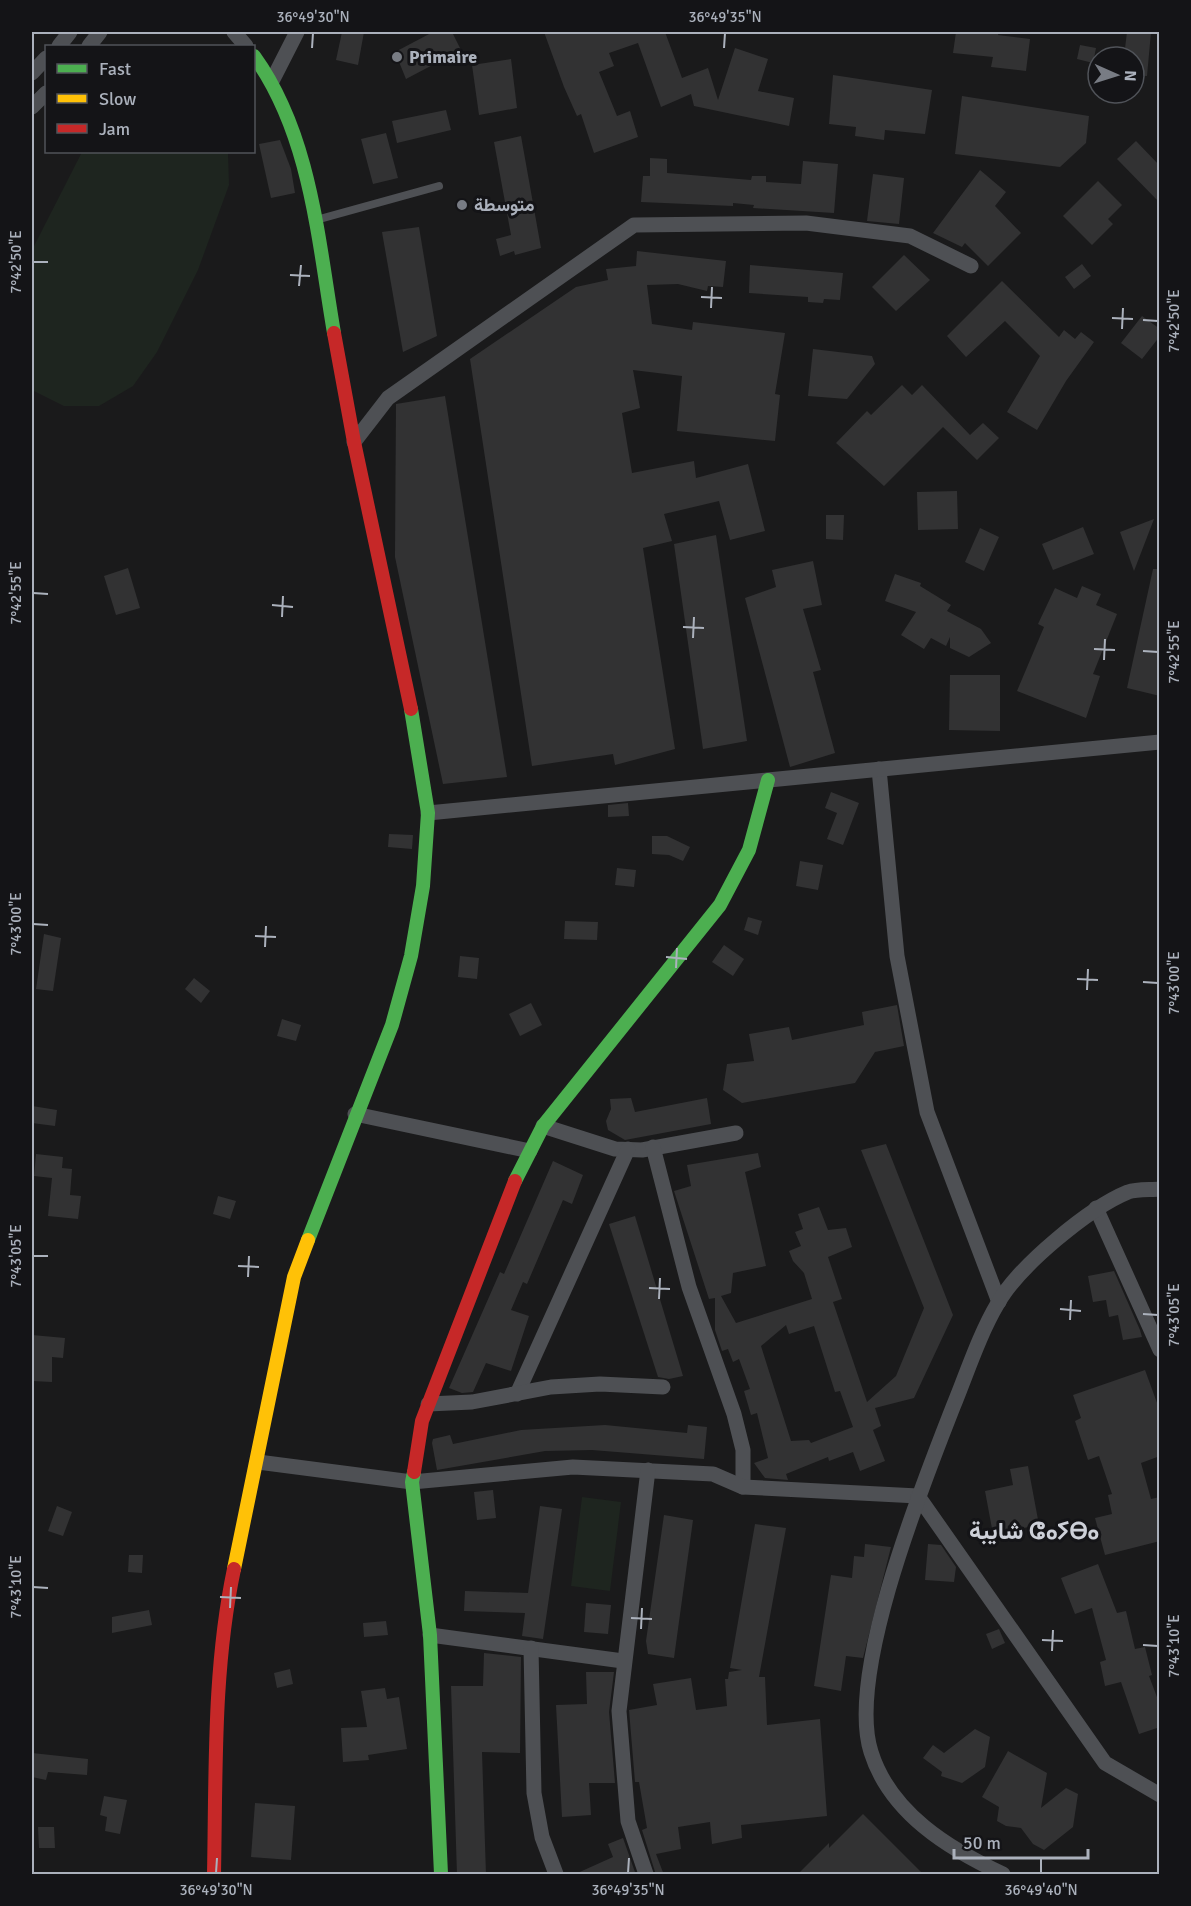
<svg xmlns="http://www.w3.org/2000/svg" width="1191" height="1906" font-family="Signika,Vazirmatn,'Noto Sans Tifinagh',sans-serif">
<rect width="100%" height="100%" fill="#1a1a1b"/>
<g fill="#1e251f">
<polygon points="82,152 228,152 229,185 198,270 157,352 133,386 99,406 64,406 32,390 32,250"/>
<polygon points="582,1497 621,1502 610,1591 571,1586"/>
</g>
<g fill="#323233" fill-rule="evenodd">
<polygon points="342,32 364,32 358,65 336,60"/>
<polygon points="433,32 452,32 461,50 406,79 395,52"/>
<polygon points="544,32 665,32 682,78 708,68 718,100 735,48 768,59 758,91 794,98 789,126 694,106 691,94 661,107 638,43 609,53 614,66 599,72 617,116 630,111 638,137 594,153 581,114 577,116 564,87"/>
<polygon points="956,32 999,32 998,35 1030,39 1026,71 991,67 993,57 953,53"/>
<polygon points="1127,32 1151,32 1147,76 1134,75 1134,57 1124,57"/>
<polygon points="1080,45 1096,48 1093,63 1077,59"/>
<polygon points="511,59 517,108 479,115 472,65"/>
<polygon points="833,75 932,90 925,134 885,130 884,140 855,136 856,127 829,124"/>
<polygon points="962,96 1089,116 1086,143 1060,167 955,154"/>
<polygon points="446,110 451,130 397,143 392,121"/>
<polygon points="386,133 398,178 373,184 361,139"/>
<polygon points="521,136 541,248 515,255 514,251 500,256 496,239 511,235 494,142"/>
<polygon points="280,140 291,169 295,193 271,198 259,144"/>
<polygon points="1136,141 1160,166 1160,203 1117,159"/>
<polygon points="650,158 667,159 667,173 751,180 752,176 766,176 766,182 801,184 803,161 838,164 834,213 753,208 754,205 733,203 733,206 641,202 643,176 650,176"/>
<polygon points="980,170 1006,192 995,206 1021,233 988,266 965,243 962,247 933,233"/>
<polygon points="873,174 904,178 899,224 867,221"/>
<polygon points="1098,181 1122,205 1108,219 1113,224 1092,245 1063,216"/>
<polygon points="419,227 437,336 403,352 382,232"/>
<polygon points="637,251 726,261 723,287 708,286 707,291 678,284 647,285 652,324 692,330 693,322 785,333 775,394 780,395 775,441 677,431 682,376 633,370 640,408 622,413 632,473 694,461 696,478 748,464 765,531 730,540 719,501 664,514 672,541 643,548 675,749 615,765 613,754 532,766 470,359 576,287 608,280 606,269 636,266"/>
<polygon points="904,255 930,280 896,311 872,287"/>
<polygon points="1082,264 1091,276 1074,289 1065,277"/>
<polygon points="750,265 843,273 840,300 824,299 823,303 808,302 808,297 749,293"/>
<polygon points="1002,281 1059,337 1064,330 1075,339 1081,332 1094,342 1066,381 1037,430 1007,412 1040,356 1005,321 966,357 947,336"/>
<polygon points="1142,316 1160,329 1160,336 1142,359 1121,343"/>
<polygon points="813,349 872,356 875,364 847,399 808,396"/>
<polygon points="902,385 912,395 922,385 970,435 983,423 999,438 977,460 943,427 884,486 836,443 867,411 871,415"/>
<polygon points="445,396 507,777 443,784 395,557 396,404"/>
<polygon points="957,491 958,529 918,530 917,492"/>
<polygon points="826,515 844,515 843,540 826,539"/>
<polygon points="1154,519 1134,571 1120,532"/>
<polygon points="1083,527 1094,554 1053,570 1042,544"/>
<polygon points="980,528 999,537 984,571 965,562"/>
<polygon points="716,535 747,741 703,749 674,544"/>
<polygon points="813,561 822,605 803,609 821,670 813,672 835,753 790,767 745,598 776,587 772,570"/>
<polygon points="128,568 140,608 116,615 104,576"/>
<polygon points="1153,569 1160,569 1160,696 1127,688"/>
<polygon points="895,574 921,583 920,586 951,605 947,611 981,629 991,643 969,657 950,648 950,637 946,646 931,638 924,649 901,635 916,612 885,601"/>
<polygon points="1082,586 1101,594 1096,605 1117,614 1093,674 1100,676 1086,718 1017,691 1044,627 1038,624 1055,588 1077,598"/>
<polygon points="950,675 1000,675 1000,731 949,730"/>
<polygon points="831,792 859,803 843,845 827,839 837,813 825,808"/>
<polygon points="628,803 629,816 608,817 608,805"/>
<polygon points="389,834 413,835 412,849 388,847"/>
<polygon points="652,836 667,836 690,847 683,861 669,855 652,854"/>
<polygon points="800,861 823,865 818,890 796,886"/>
<polygon points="617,868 636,870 634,887 615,885"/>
<polygon points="748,917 762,921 758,935 744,930"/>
<polygon points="565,921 598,922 597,940 564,939"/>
<polygon points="44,934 61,938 53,991 36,989"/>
<polygon points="724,945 744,959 733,976 712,962"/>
<polygon points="460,956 479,958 477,979 458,977"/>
<polygon points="194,978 210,991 201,1003 185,989"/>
<polygon points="531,1003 542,1025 520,1036 509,1014"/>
<polygon points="897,1005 904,1046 875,1052 855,1083 742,1103 723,1090 727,1064 754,1061 749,1034 789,1027 792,1040 864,1025 862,1012"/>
<polygon points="282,1019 301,1025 296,1041 277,1036"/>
<polygon points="631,1098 635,1112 707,1098 711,1124 625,1140 608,1130 606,1121 611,1109 610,1099"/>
<polygon points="32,1106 57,1110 55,1126 32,1123"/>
<path d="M886 1144 953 1315 914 1398 875 1408 881 1426 873 1430 885 1461 860 1471 853 1452 829 1461 828 1457 786 1474 788 1480 765 1478 754 1463 768 1458 757 1413 751 1415 744 1391 750 1389 739 1359 733 1362 728 1349 722 1351 715 1330V1298L709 1299 674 1191 691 1186 687 1165 758 1153 761 1167 745 1172 766 1266 733 1273 731 1293 721 1296 736 1323 812 1299 804 1273 793 1261 789 1251 801 1246 795 1232 803 1229 798 1214 819 1207 828 1230 846 1228 852 1247 828 1257 842 1299 833 1302 867 1402 896 1376 924 1308 861 1150ZM786 1325 789 1334 814 1326 835 1392 840 1391 853 1427 811 1443 809 1440 791 1441 761 1346Z"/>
<polygon points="36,1154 63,1157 62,1168 72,1169 70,1195 81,1196 78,1219 48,1216 52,1178 34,1176"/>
<polygon points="553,1161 583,1175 572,1204 563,1200 527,1284 523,1282 511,1310 529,1316 511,1371 486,1363 473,1392 462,1393 449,1388 500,1272 504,1274"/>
<polygon points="218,1196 236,1201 230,1219 213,1214"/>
<polygon points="635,1216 683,1376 669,1379 658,1377 609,1224"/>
<polygon points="1114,1271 1140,1330 1142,1337 1123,1340 1118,1315 1109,1317 1106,1300 1093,1302 1088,1276"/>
<polygon points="32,1335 65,1338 63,1358 52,1357 52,1382 32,1381"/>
<polygon points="1145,1370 1160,1411 1160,1456 1141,1463 1151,1499 1160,1497 1160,1541 1105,1555 1095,1518 1112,1514 1108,1495 1112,1494 1099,1456 1088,1460 1075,1421 1081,1418 1073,1395"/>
<polygon points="605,1425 687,1433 688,1425 707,1427 704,1459 592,1450 545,1451 437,1470 432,1443 433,1439 450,1435 453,1444 521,1430"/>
<polygon points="1028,1466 1039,1525 993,1534 985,1491 1013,1485 1010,1469"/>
<polygon points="493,1490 496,1518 477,1520 474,1492"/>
<polygon points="57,1506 72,1512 63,1536 48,1531"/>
<polygon points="540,1506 562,1509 543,1639 522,1636 525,1613 464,1611 465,1591 528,1593"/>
<polygon points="664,1515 693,1520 674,1658 648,1654 646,1641"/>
<polygon points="755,1524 786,1528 759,1677 765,1677 767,1725 820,1719 827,1816 741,1825 742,1838 712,1844 710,1822 678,1827 681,1849 656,1854 664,1875 656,1875 642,1830 647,1828 639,1782 635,1782 629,1710 657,1705 653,1684 691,1678 696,1710 727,1706 725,1679 728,1679 729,1672 742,1670 730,1668"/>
<polygon points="865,1544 891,1547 863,1658 846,1656 841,1691 814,1686 831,1575 852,1578 854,1556 864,1557"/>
<polygon points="928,1544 941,1545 956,1567 954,1582 925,1580"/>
<polygon points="129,1555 143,1555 142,1573 128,1572"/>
<polygon points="1098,1564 1117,1613 1126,1611 1135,1649 1145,1647 1152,1675 1149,1676 1160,1705 1160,1727 1139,1734 1121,1682 1105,1686 1100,1662 1106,1660 1092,1608 1075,1614 1061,1578"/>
<polygon points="586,1603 611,1605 608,1634 584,1632"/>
<polygon points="149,1610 152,1625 112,1633 112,1617"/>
<polygon points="386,1621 388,1635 364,1637 363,1623"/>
<polygon points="999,1629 1005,1643 992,1649 986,1634"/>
<polygon points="484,1653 521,1657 520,1753 482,1752 486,1875 457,1875 451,1686 483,1686"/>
<polygon points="290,1669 293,1684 277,1688 274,1673"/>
<polygon points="586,1672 614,1672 609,1712 615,1783 589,1783 591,1815 562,1817 556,1705 587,1704"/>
<polygon points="385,1688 387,1699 399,1697 407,1749 368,1755 369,1760 343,1762 341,1728 367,1727 361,1691"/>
<polygon points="975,1729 990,1737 985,1767 962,1783 941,1776 942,1772 923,1758 933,1745 944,1753"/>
<polygon points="1008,1751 1047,1773 1041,1808 1066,1788 1078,1794 1073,1827 1044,1850 1033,1844 1021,1828 1006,1826 997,1821 999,1807 982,1797"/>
<polygon points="32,1753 88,1759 87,1775 48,1772 46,1780 32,1777"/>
<polygon points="104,1796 127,1800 120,1834 105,1831 107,1817 100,1815"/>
<polygon points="255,1803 295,1806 291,1860 251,1857"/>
<polygon points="863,1814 924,1875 797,1875 829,1843 829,1848"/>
<polygon points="38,1827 54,1827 55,1848 39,1848"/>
<polygon points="623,1838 636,1875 573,1875 613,1857 608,1844"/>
</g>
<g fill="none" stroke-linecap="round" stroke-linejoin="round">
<polyline stroke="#4e5054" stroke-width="8" points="316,220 439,186"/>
<g stroke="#4e5054" stroke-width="15">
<polyline points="234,32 246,46"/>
<polyline points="59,46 70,32"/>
<polyline points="89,46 100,32"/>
<polyline points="32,73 46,58"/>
<polyline points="272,81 297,32"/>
<polyline points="32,107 46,93"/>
<polyline points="354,442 388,398 634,225 806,223 910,236 971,266"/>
<polyline points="879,769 897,956 927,1112 999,1302"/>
<polyline points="428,813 1160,742"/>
<polyline points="355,1114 530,1151"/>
<polyline points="543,1126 615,1149 642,1150 736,1133"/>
<polyline points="653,1147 689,1287 734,1414 743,1450 743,1487"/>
<polyline points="1096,1208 1160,1350"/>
<polyline points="517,1394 628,1149"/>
<polyline points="428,1404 472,1402 551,1387 600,1384 663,1387"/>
<polyline points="258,1462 412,1482 573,1467 713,1474 743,1487 918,1496"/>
<polyline points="918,1496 1105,1763 1160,1795"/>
<polyline points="430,1635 623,1661"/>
<polyline points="531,1648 534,1793 542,1837 556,1874"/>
<polyline points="646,1874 628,1821 619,1711 648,1470"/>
<path d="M1003 1874C949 1849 890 1813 871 1752 846 1674 923 1484 953 1407 967 1373 979 1335 998 1303 1019 1266 1089 1208 1128 1192 1137 1189 1150 1190 1160 1189"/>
</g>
<g stroke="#4caf50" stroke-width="14">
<path d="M254 56C311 135 318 240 334 333"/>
<polyline points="515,1181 543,1126 720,905 749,850 768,780"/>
<polyline points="308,1240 392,1025 411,956 423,886 428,813 411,709"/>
<polyline points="414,1472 412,1482 430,1635 441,1874"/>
</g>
<polyline stroke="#ffc107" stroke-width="14" points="234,1569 294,1277 308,1240"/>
<g stroke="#c62828" stroke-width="14">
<polyline points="334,333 354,442 411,709"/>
<polyline points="414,1472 422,1421 515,1181"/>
<path d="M214 1874C216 1772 213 1669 234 1569"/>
</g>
</g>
<path fill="none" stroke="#abb1bc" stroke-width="2" d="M312 48 313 33M724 48 725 33M33 262H48M290 275 310 276M299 286 301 265M701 297 722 298M711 308 712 287M1112 318 1133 319M1143 320 1158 321M1122 329 1123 308M33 593 48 594M272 605 293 607M282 617 283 596M683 627 704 628M693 638 694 617M1094 649 1115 650M1143 651 1158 652M1104 660 1105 639M33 924 48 925M255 936 276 937M265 947 266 926M666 957 687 959M676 968 677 948M1077 979 1098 980M1143 982 1158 983M1087 990 1088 969M33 1256H48M238 1266 259 1267M248 1277 249 1256M649 1288 670 1289M659 1299 660 1278M1060 1309 1081 1311M1143 1314 1158 1315M1070 1320 1071 1300M33 1587 48 1588M220 1597 241 1598M230 1608 231 1587M631 1618 652 1619M641 1629 642 1608M1042 1640 1063 1641M1143 1645 1158 1646M1052 1651 1053 1630M216 1873 217 1858M628 1873 629 1858M1041 1873V1858"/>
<g fill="#787c84" stroke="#141417" stroke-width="2">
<circle cx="397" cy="57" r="6"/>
<circle cx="462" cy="205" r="6"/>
</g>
<g text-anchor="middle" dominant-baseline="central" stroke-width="6" stroke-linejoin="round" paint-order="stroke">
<g font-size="18" font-weight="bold" fill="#abb1bc" stroke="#141417" text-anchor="start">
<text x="409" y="57">Primaire</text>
<text x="474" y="205">متوسطة</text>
</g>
<g font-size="24" font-weight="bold" fill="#cdd0d8" stroke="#141417">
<text x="1034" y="1531">شايبة ⵛⴰⵢⴱⴰ</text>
</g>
</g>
<rect width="1191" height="1906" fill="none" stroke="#141417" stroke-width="66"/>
<rect x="45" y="45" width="210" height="108" fill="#141417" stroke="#505359" stroke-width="1.5"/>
<rect x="57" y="64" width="30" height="9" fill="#4caf50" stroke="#505359" stroke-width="1.5"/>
<text x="99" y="75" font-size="18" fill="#abb1bc">Fast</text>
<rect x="57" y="94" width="30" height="9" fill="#ffc107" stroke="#505359" stroke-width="1.5"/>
<text x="99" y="105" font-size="18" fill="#abb1bc">Slow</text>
<rect x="57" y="124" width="30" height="9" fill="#c62828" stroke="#505359" stroke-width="1.5"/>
<text x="99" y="135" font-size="18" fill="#abb1bc">Jam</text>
<g transform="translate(1116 75) rotate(93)"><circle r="28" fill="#141417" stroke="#505359" stroke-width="1.5"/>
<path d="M0-4.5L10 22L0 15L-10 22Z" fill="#787c84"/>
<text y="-9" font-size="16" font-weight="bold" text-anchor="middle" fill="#abb1bc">N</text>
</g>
<path d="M954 1849v9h134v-9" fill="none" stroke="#abb1bc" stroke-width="3"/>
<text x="963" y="1849" font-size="18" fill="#abb1bc" stroke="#141417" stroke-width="4.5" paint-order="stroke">50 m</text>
<rect x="33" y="33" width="1125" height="1840" fill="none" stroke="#abb1bc" stroke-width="2"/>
<g font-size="15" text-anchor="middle" fill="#abb1bc">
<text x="313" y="22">36°49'30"N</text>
<text x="725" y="22">36°49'35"N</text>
<text transform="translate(16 262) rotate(-90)" y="5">7°42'50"E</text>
<text transform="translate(1174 321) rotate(-90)" y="5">7°42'50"E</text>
<text transform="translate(16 593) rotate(-90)" y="5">7°42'55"E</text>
<text transform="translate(1174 652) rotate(-90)" y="5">7°42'55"E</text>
<text transform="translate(16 924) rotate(-90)" y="5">7°43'00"E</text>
<text transform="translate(1174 983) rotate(-90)" y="5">7°43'00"E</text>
<text transform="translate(16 1256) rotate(-90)" y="5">7°43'05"E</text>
<text transform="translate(1174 1315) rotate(-90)" y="5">7°43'05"E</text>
<text transform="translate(16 1587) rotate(-90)" y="5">7°43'10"E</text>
<text transform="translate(1174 1646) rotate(-90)" y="5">7°43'10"E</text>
<text x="216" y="1895">36°49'30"N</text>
<text x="628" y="1895">36°49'35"N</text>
<text x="1041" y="1895">36°49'40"N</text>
</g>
</svg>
